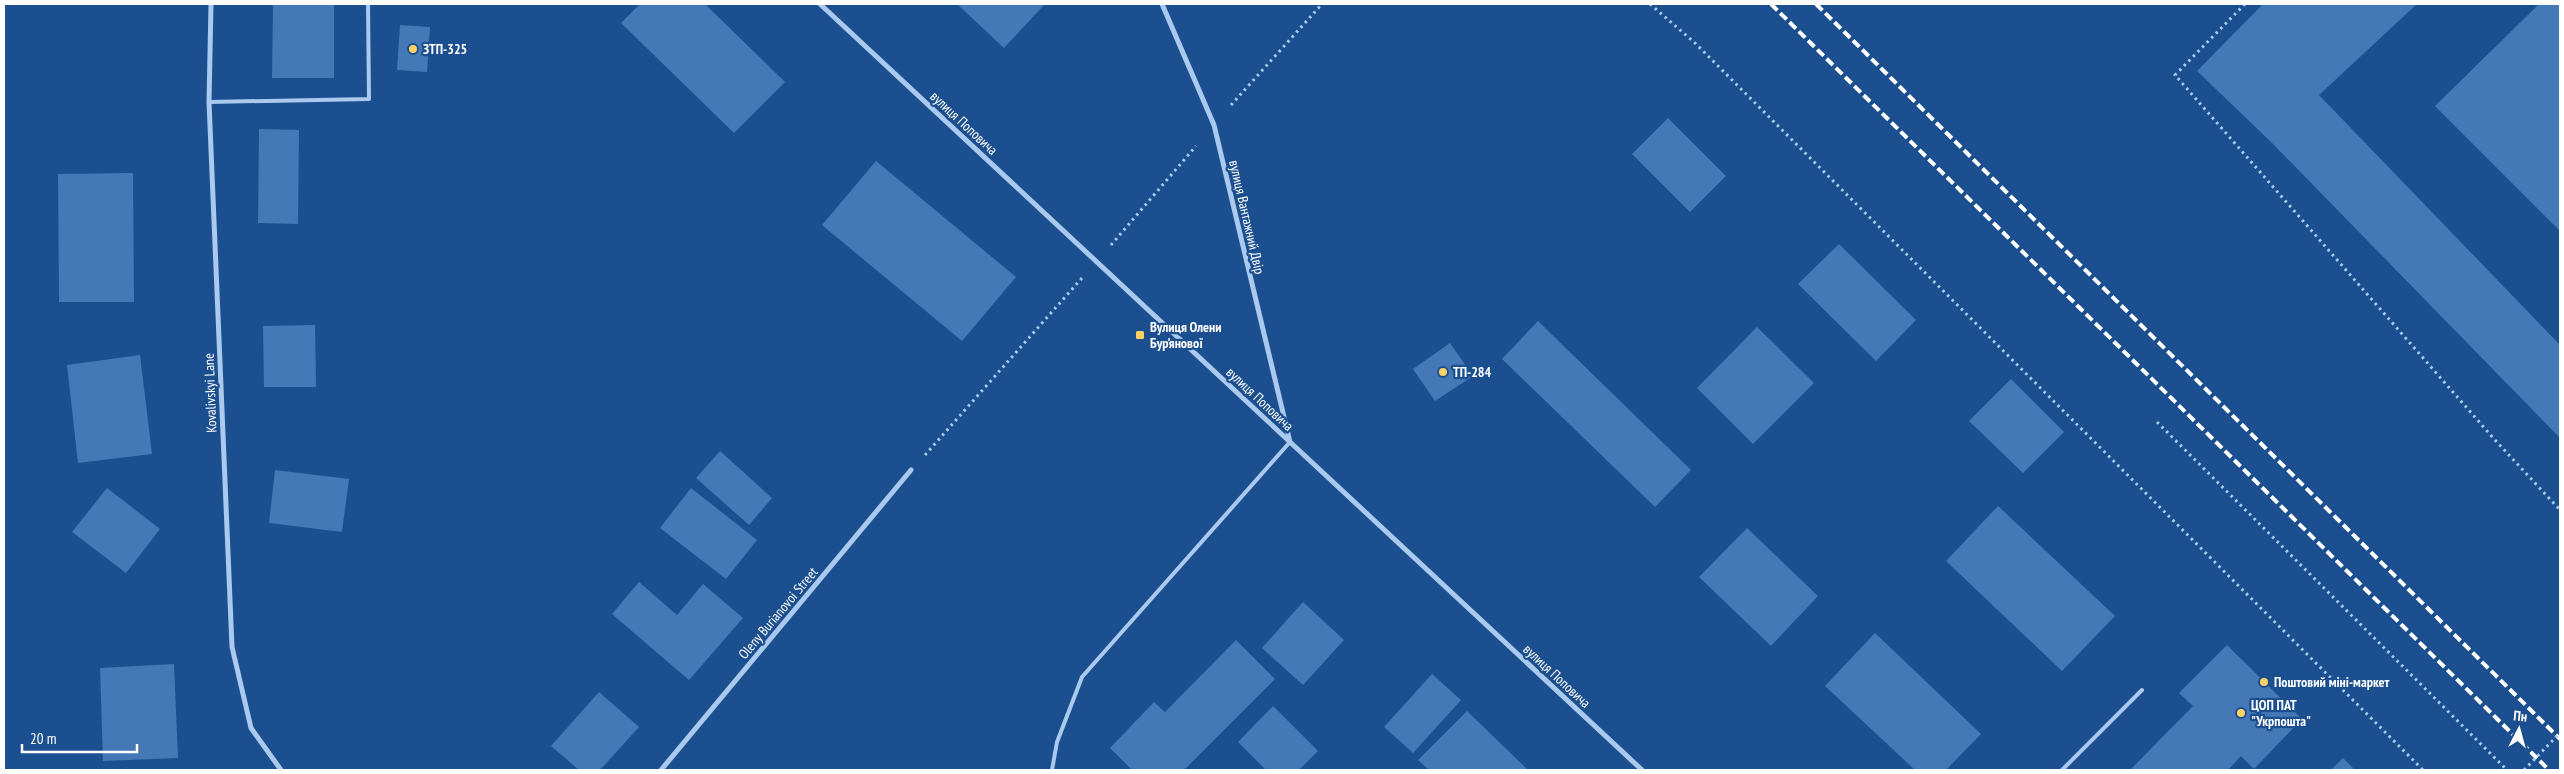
<svg xmlns="http://www.w3.org/2000/svg" width="2564" height="774" font-family="'PT Sans Narrow',sans-serif">
<rect width="100%" height="100%" fill="#1b4f8f"/>
<g fill="#4478b7">
<polygon points="273,4 334,4 334,78 272,78"/>
<polygon points="640,4 705,4 785,82 734,133 621,23"/>
<polygon points="957,4 1045,4 1004,48"/>
<polygon points="2263,4 2417,4 2319,95 2560,345 2560,438 2271,142 2197,71"/>
<polygon points="2539,4 2560,4 2560,231 2435,106"/>
<polygon points="400,25 430,27 427,72 397,70"/>
<polygon points="1668,118 1726,176 1690,212 1632,154"/>
<polygon points="259,129 299,130 298,224 258,223"/>
<polygon points="876,161 1016,277 962,341 822,225"/>
<polygon points="133,173 134,302 59,302 58,174"/>
<polygon points="1839,244 1916,320 1876,361 1798,284"/>
<polygon points="1538,321 1691,470 1655,507 1502,359"/>
<polygon points="315,325 316,387 264,387 263,326"/>
<polygon points="1757,327 1814,383 1753,444 1697,388"/>
<polygon points="1450,343 1473,376 1435,401 1413,369"/>
<polygon points="140,355 152,454 78,463 67,365"/>
<polygon points="2011,379 2064,432 2023,473 1969,421"/>
<polygon points="720,451 772,498 749,525 696,478"/>
<polygon points="275,470 349,479 342,532 269,523"/>
<polygon points="107,488 160,529 126,573 72,532"/>
<polygon points="691,488 757,540 726,579 660,528"/>
<polygon points="1998,506 2115,616 2062,671 1946,561"/>
<polygon points="1747,528 1818,596 1771,646 1699,577"/>
<polygon points="639,582 677,615 703,584 743,618 689,680 612,614"/>
<polygon points="1303,602 1344,640 1303,685 1262,648"/>
<polygon points="1875,633 1981,734 1946,770 1915,770 1825,686"/>
<polygon points="1236,640 1275,679 1184,770 1132,770 1110,748 1154,702 1165,712"/>
<polygon points="2227,645 2302,719 2254,769 2241,756 2228,770 2130,770 2193,706 2179,693"/>
<polygon points="174,664 178,758 103,761 100,668"/>
<polygon points="1432,674 1461,700 1413,753 1384,727"/>
<polygon points="599,692 639,727 600,770 579,770 551,746"/>
<polygon points="1273,706 1318,751 1299,770 1266,770 1238,742"/>
<polygon points="1467,711 1528,770 1429,770 1418,760"/>
<polygon points="2343,758 2355,770 2331,770"/>
</g>
<g fill="none" stroke-linecap="round" stroke-linejoin="round">
<g stroke="#a9c9ee" stroke-width="3" stroke-dasharray="2.5 4" stroke-linecap="butt">
<polyline points="1650,4 1695,43 2423,770"/>
<polyline points="2245,4 2175,75 2495,440 2560,510"/>
<polyline points="1231,105 1322,4"/>
<polyline points="1111,245 1196,146"/>
<polyline points="2157,422 2507,770"/>
<polyline points="925,455 1082,278"/>
</g>
<g stroke="#a9c9ee" stroke-width="4">
<polyline points="209,102 369,99 368,4"/>
<polyline points="1052,770 1057,742 1082,677 1290,442"/>
<polyline points="2062,770 2142,690"/>
</g>
<g stroke="#a9c9ee" stroke-width="5">
<polyline points="211,4 209,102 232,647 251,728 281,770"/>
<polyline points="820,4 1642,770"/>
<polyline points="1162,4 1214,125 1290,442"/>
<polyline points="661,770 911,470"/>
</g>
<g stroke="#fff" stroke-width="4" stroke-dasharray="9 4" stroke-linecap="butt">
<polyline points="1771,4 2549,770"/>
<polyline points="1816,4 2560,739"/>
</g>
<polyline stroke="#a9c9ee" stroke-width="3" stroke-dasharray="2.5 4" stroke-linecap="butt" points="2524,770 2560,733"/>
</g>
<g fill="#ffd166" stroke="#1b4f8f" stroke-width="2">
<circle cx="413" cy="49" r="5"/>
<rect x="1135" y="330" width="10" height="10" rx="2.5"/>
<circle cx="1443" cy="372" r="5"/>
<circle cx="2264" cy="682" r="5"/>
<circle cx="2241" cy="713" r="5"/>
</g>
<g text-anchor="middle" dominant-baseline="central" stroke-width="4.5" stroke-linejoin="round" paint-order="stroke">
<g font-size="14" font-weight="bold" fill="#fff" stroke="#1b4f8f" text-anchor="start">
<text x="423" y="49">ЗТП-325</text>
<text x="1150" y="327">Вулиця Олени<tspan x="1150" dy="16">Бур’янової</tspan></text>
<text x="1453" y="372">ТП-284</text>
<text x="2274" y="682">Поштовий міні-маркет</text>
<text x="2251" y="705">ЦОП ПАТ<tspan x="2251" dy="16">"Укрпошта"</tspan></text>
</g>
<g font-size="14" fill="#fff" stroke="#1b4f8f">
<text transform="translate(964 123) rotate(43)">вулиця Поповича</text>
<text transform="translate(1247 217) rotate(77)">вулиця Вантажний Двір</text>
<text transform="translate(210 393) rotate(-92)">Kovalivskyi Lane</text>
<text transform="translate(1260 399) rotate(43)">вулиця Поповича</text>
<text transform="translate(778 613) rotate(-50)">Oleny Burianovoi Street</text>
<text transform="translate(1557 676) rotate(43)">вулиця Поповича</text>
</g>
</g>
<rect width="2564" height="774" fill="none" stroke="#ffffff" stroke-width="10"/>
<g transform="translate(2519 729) rotate(6)" stroke="#1b4f8f" stroke-width="4" paint-order="stroke">
<path d="M0-4L9 19L0 12L-9 19Z" fill="#ffffff"/>
<text y="-8" font-size="14" font-weight="bold" text-anchor="middle" fill="#ffffff">Пн</text>
</g>
<path d="M22 744v8h115v-8" fill="none" stroke="#ffffff" stroke-width="2.5"/>
<text x="30" y="744" font-size="15" fill="#ffffff" stroke="#1b4f8f" stroke-width="4" paint-order="stroke">20 m</text>
</svg>
